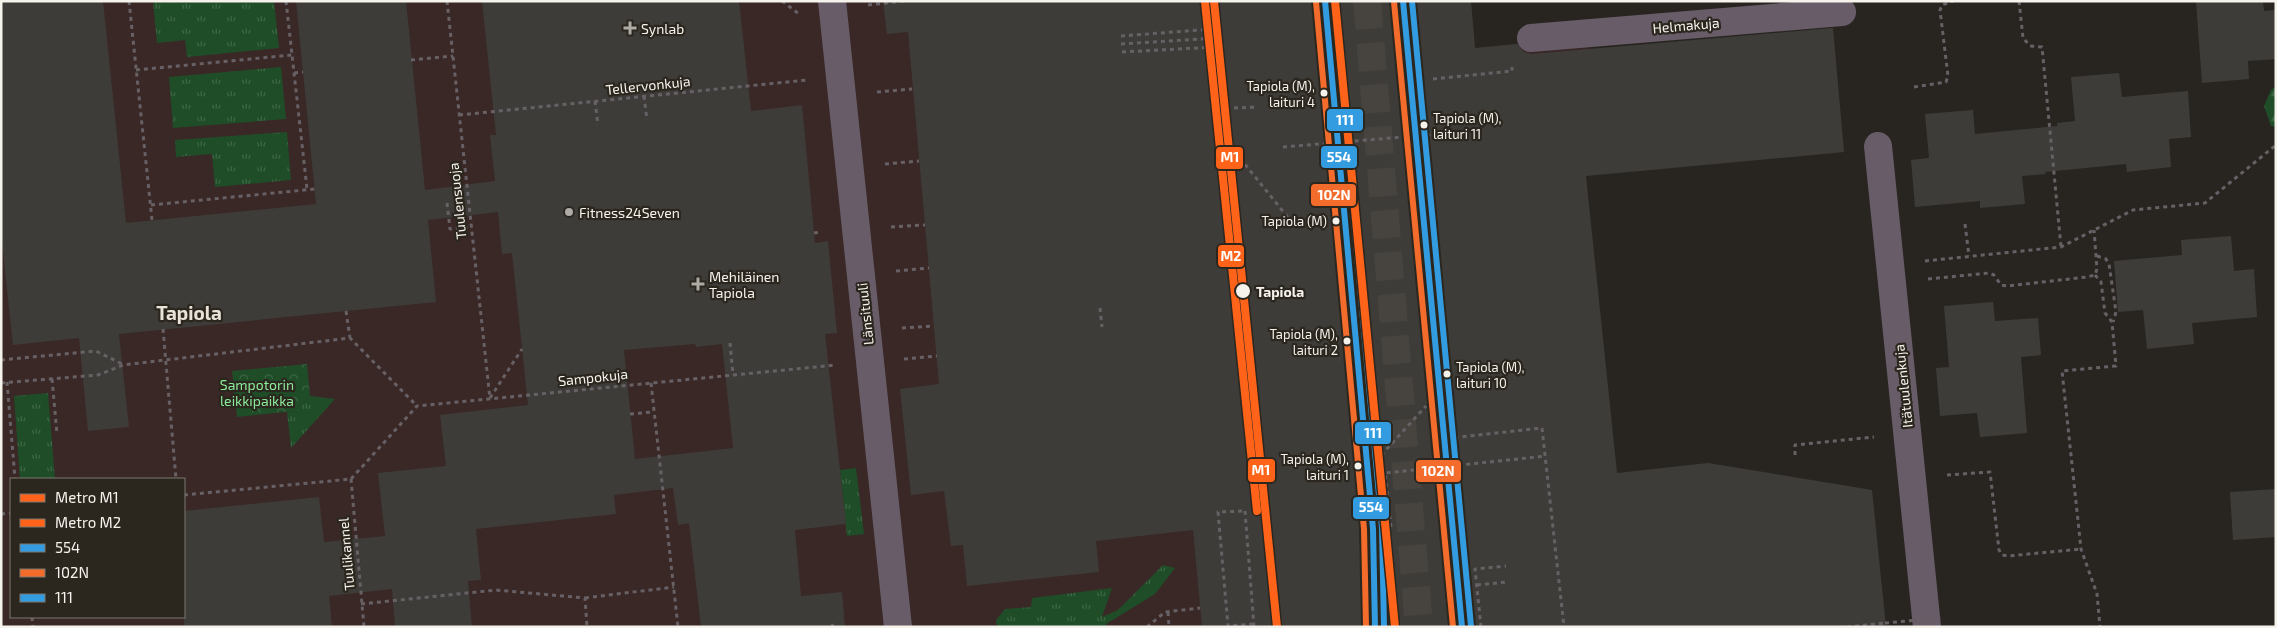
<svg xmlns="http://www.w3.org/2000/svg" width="2277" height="628" font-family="'Exo 2',sans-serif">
<defs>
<pattern id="grass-tufts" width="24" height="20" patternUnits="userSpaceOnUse" patternTransform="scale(1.25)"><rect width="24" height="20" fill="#1e4d27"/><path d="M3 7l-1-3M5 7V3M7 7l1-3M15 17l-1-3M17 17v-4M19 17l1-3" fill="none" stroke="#3f6747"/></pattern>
<pattern id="forest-firs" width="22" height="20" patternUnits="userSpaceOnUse" patternTransform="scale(1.25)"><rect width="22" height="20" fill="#1e4d27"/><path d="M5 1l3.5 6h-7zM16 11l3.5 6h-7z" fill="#3f6747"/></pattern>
<pattern id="park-crowns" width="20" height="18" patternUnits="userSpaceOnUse" patternTransform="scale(1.25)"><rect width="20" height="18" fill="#1e4d27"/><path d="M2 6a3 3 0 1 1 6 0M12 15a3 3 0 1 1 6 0" fill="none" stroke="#3f6747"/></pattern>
</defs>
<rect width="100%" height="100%" fill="#282521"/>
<path fill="#392826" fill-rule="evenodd" d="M1 1H1471L1475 48 1590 38 1597 113 1580 114 1608 627H1ZM11 479H184V617H11Z"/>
<g fill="url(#grass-tufts)">
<polygon points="153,1 274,1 279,48 187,57 185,40 157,43"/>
<polygon points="281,67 286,119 173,128 169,77"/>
<polygon points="287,132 291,180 215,187 212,154 176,157 175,140"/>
<polygon points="48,393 55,479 20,479 14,396"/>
<polygon points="310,396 335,399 291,448 287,412 294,411"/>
<polygon points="856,468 864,534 847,536 840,470"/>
<polygon points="1163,565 1175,568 1155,594 1106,624 1106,627 997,627 996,620 1005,609 1031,607 1032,598 1112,588 1102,617 1118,610"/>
</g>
<polygon fill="url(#forest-firs)" points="2276,86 2276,127 2271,126 2264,106 2271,90"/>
<polygon fill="url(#park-crowns)" points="307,364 310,396 294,411 237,417 232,371"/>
<g fill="#3e3c39" fill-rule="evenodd">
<path d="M1 1H103L126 223 316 204 296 1H406L425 190 495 181 490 135H496L482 1H739L751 111 802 105 815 243 828 241 837 333 825 334 846 524 795 530 801 596 842 592 845 627H701L689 523 678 525 673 488 614 495 616 514 476 529 481 580 468 581 472 627H395L392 589 329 596 332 627H184V511L319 497 324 542 385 536 378 473 446 466 440 415 528 405 512 253 502 254 498 212 428 220 436 302 119 334 129 427 88 431 79 338 13 345 1 234ZM695 344 696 347 722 344 733 448 635 459 624 350Z"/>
<polygon points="883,1 1471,1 1475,48 1517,44 1524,52 1532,54 1833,28 1844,152 1586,176 1617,473 1708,463 1872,490 1886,627 1202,627 1193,530 1096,541 1099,572 967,586 963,545 951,546 944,491 911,495 900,389 939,384 908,32 887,34"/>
<polygon points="2196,1 2263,1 2264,11 2276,10 2276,59 2248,61 2249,79 2202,83"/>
<polygon points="2119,73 2122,97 2188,91 2191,137 2169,139 2171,167 2127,172 2126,164 2045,172 2046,174 2022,176 2025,204 1980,208 1980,201 1915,207 1911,160 1929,158 1925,114 1973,110 1975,134 2057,126 2057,123 2075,121 2071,77"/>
<polygon points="2231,236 2234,271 2254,269 2257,317 2192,323 2194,344 2147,349 2143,310 2118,312 2114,261 2182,255 2181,240"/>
<polygon points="1993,302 1995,321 2038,318 2041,355 2021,357 2027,433 1980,437 1977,413 1940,416 1936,368 1949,367 1944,306"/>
<polygon points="2276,489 2276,537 2233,540 2230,492"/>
</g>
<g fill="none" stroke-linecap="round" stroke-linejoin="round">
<polyline stroke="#474440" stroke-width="28" stroke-dasharray="28 14" stroke-linecap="butt" points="1403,1 1462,627"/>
<g stroke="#474440" stroke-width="28" stroke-dasharray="28 14" stroke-linecap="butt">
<polyline points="1325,1 1373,529 1375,627"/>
<polyline points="1367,1 1419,627"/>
</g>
<g stroke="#676065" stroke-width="3" stroke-dasharray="4 4" stroke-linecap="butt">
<polyline points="129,1 152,220"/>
<polyline points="286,1 307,189"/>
<polyline points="447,1 490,399"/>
<polyline points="782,1 799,14"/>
<polyline points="2019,1 2023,38 2030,46 2042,47 2061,247"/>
<polyline points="868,5 904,1"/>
<polyline points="1121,36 1213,29"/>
<polyline points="1121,44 1215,38"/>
<polyline points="1122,52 1215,47"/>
<polyline points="411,60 453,56"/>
<polyline points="136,70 292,55"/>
<polyline points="294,73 303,72"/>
<polyline points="1433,79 1512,71 1512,67"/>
<polyline points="1914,87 1946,82 1948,76 1940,10 1942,5 1953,1"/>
<polyline points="877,92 912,89"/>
<polyline points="644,96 647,120"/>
<polyline points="595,101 598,125"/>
<polyline points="1234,108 1257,107"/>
<polyline points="459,115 807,80"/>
<polyline points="1283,147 1438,134"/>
<polyline points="1235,152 1290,220"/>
<polyline points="885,164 919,161"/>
<polyline points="447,203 450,229 472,227"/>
<polyline points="151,205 315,189"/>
<polyline points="1965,224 1969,256"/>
<polyline points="891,227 925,225"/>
<polyline points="814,233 822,232"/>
<polyline points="2097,256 2106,259 2109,264 2116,312 2113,322"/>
<polyline points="1925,261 2061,247 2133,210 2205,203 2276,145"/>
<polyline points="896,271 929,268"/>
<polyline points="2095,275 2101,282 2105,313 2112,322 2116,366 2062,371 2081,549 2097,594 2100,627"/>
<polyline points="1433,276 1438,328 1442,439 1542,428 1564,627"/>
<polyline points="1928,279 1989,273 1994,275 2001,285 2007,286 2087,277 2095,275 2097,269 2094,230"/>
<polyline points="1100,308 1102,327"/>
<polyline points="346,311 350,338"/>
<polyline points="902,328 934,326"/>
<polyline points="163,329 176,479"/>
<polyline points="730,343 733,375"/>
<polyline points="904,359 937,356"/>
<polyline points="1,360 96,351 122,364"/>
<polyline points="52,379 57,434"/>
<polyline points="7,382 15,479"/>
<polyline points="1,383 98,375 123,365 350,338 417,406"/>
<polyline points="651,383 678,627"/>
<polyline points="490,398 522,349"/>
<polyline points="630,414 653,412"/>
<polyline points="1795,455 1795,445 1874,437"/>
<polyline points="1365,473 1426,406"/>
<polyline points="1947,475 1990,472 1999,550 2002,555 2008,556 2081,549"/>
<polyline points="351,479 417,406 836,365"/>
<polyline points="351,479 364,627"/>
<polyline points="184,495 351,479"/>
<polygon points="1245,511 1254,627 1254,624 1228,626 1218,512"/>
<polyline points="1,514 11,513"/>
<polyline points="1391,527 1385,473 1546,456"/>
<polyline points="1477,585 1507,582"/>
<polyline points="585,598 674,587"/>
<polyline points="361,604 496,590 585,598 587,627"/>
<polyline points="1168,612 1169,627"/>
<polyline points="32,617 33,627"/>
<polyline points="832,624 833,627"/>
<polyline points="1614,626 1614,627"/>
<polyline points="1147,627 1165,612 1200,608"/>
<polyline points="1481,627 1475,569 1506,566"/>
<polyline points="1847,627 1885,623"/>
</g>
<g stroke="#675c68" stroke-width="28">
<polyline points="832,1 898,627"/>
<polyline points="1531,38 1842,12"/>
<polyline points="1878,146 1927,627"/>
</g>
<polyline stroke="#676065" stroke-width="3" stroke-dasharray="4 4" stroke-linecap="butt" points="1885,623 1941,618"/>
<g stroke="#2b261e" stroke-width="10">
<g id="bus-1">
<polyline points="1325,1 1373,529 1375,627"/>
<polyline points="1403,1 1462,627"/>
</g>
</g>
<g stroke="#2b261e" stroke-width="10">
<g id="bus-2">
<polyline points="1316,2 1364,529 1366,627"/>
<polyline points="1394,2 1453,627"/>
</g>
</g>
<g stroke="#2b261e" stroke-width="10">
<g id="bus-3">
<polyline points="1334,1 1382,528 1384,627"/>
<polyline points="1412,1 1471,626"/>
</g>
</g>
<use href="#bus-1" stroke="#339bdf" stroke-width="6"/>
<use href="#bus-2" stroke="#f36c2b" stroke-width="6"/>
<use href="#bus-3" stroke="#339bdf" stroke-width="6"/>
<g stroke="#2b261e" stroke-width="11">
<g id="metro-1">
<polyline points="1214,1 1277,627"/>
<polyline points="1335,1 1395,627"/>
</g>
</g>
<g stroke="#2b261e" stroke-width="11">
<polyline id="metro-2" points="1205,2 1257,511"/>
</g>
<use href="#metro-1" stroke="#ff6319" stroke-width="8"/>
<use href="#metro-2" stroke="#ff6319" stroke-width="8"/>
</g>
<g fill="#aeaba6" stroke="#2b261e" stroke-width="2">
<path d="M627.5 20.5h5v5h5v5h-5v5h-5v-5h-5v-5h5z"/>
<circle cx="569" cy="212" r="5"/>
<path d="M695.5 276.5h5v5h5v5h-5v5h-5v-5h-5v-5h5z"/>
</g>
<g fill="#f6f3ed" stroke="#2b261e" stroke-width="2">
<circle cx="1324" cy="93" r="4.5"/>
<circle cx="1424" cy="125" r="4.5"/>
<circle cx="1336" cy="221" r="4.5"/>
<circle cx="1243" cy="291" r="8"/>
<circle cx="1347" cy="341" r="4.5"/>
<circle cx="1447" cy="374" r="4.5"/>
<circle cx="1358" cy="466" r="4.5"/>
</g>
<g text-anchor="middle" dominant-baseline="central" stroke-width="4.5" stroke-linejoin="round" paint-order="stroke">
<g font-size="13" fill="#f6f3ed" stroke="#2b261e" text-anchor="end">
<text x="1315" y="86">Tapiola (M),<tspan x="1315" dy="16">laituri 4</tspan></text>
<text x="1433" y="118" text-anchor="start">Tapiola (M),<tspan x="1433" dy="16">laituri 11</tspan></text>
<text x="1327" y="221">Tapiola (M)</text>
<text x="1338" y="334">Tapiola (M),<tspan x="1338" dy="16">laituri 2</tspan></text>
<text x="1456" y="367" text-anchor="start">Tapiola (M),<tspan x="1456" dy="16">laituri 10</tspan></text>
<text x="1349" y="459">Tapiola (M),<tspan x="1349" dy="16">laituri 1</tspan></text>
</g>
<g font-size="14" fill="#f6f3ed" stroke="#2b261e">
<text transform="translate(1686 25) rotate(-5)">Helmakuja</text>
<text transform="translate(648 85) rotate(-6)">Tellervonkuja</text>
<text transform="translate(457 201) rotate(-96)">Tuulensuoja</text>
<text transform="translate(865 314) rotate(-96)">Länsituuli</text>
<text transform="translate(593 377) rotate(-6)">Sampokuja</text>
<text transform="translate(1903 386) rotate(-96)">Itätuulenkuja</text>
<text transform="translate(346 554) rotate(-95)">Tuulikannel</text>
</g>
<g font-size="14" fill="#f6f3ed" stroke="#2b261e" text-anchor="start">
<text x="641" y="28">Synlab</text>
<text x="579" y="212">Fitness24Seven</text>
<text x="709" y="276">Mehiläinen<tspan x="709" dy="16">Tapiola</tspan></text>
</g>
<g font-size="14" font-weight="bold" fill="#f6f3ed" stroke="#2b261e" text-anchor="start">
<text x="1256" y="291">Tapiola</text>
</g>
<g font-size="14" fill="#8ceb9b" stroke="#2b261e">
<text x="257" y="384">Sampotorin<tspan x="257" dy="16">leikkipaikka</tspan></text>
</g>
<g font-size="19" font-weight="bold" fill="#e8e2d7" stroke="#2b261e">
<text x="189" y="312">Tapiola</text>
</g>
</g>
<g stroke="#2b261e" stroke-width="2">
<rect x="1326" y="108" width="38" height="24" rx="5" fill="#339bdf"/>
<rect x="1320" y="145" width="38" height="24" rx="5" fill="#339bdf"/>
<rect x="1215" y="146" width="29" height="24" rx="5" fill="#ff6319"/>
<rect x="1310" y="183" width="47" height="24" rx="5" fill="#f36c2b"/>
<rect x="1217" y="244" width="28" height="24" rx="5" fill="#ff6319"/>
<rect x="1354" y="421" width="38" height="24" rx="5" fill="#339bdf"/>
<rect x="1247" y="458" width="29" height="25" rx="5" fill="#ff6319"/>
<rect x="1415" y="459" width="47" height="24" rx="5" fill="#f36c2b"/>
<rect x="1352" y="496" width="38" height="24" rx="5" fill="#339bdf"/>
</g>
<g font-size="14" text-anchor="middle" font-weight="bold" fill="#fff">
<text x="1345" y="125">111</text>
<text x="1339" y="162">554</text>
<text x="1230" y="162">M1</text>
<text x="1334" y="200">102N</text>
<text x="1231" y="261">M2</text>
<text x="1373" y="438">111</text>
<text x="1261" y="475">M1</text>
<text x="1438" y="476">102N</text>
<text x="1371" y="512">554</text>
</g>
<rect width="2277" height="628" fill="none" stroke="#f6f3ed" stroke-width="5"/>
<rect x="10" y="478" width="175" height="140" fill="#2b261e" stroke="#7c7871"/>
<rect x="20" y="494" width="25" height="8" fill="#ff6319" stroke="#7c7871"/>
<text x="55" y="503" font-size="15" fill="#f6f3ed">Metro M1</text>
<rect x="20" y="519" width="25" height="8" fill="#ff6319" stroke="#7c7871"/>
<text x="55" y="528" font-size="15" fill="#f6f3ed">Metro M2</text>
<rect x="20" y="544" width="25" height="8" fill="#339bdf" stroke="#7c7871"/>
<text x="55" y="553" font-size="15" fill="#f6f3ed">554</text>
<rect x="20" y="569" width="25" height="8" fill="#f36c2b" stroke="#7c7871"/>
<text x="55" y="578" font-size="15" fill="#f6f3ed">102N</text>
<rect x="20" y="594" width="25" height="8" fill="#339bdf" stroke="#7c7871"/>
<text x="55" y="603" font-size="15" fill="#f6f3ed">111</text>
</svg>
